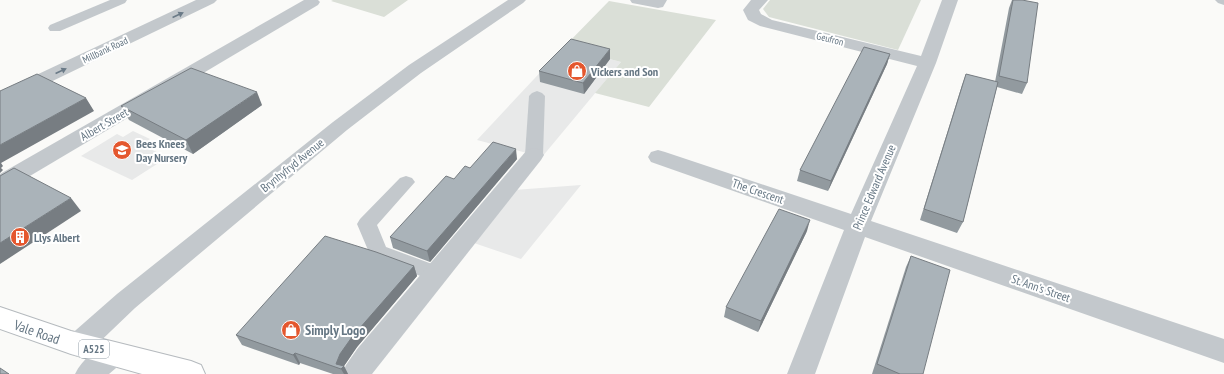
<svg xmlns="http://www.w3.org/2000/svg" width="1224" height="374" font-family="'PT Sans Narrow',sans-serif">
<rect width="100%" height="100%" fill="#fafaf8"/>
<g fill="#e8e9e9">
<polygon points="564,47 621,62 542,157 477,140"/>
<polygon points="133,131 150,139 141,145 168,157 132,180 81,156 117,134 123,137"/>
<polygon points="581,185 521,259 471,242 514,190"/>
</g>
<g fill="#dadfd7">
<polygon points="333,0 408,0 384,17 331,1"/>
<polygon points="770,0 921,0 898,50 769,17 763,9"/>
<polygon points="609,1 716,20 649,107 595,93 621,62 564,47"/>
</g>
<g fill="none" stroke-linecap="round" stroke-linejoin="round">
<g stroke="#b5babe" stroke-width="2">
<polygon id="primary" points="0,307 71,331 191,361 201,365 205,374 142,374 71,354 0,329"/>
</g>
<g fill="#c3c8cc" fill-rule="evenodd">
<polygon points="110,0 127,0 125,3 60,31 50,31 48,28 50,25"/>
<polygon points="630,0 667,0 663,7 658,8 632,3"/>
<polygon points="537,91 542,93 545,96 543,155 540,159 534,161 528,159 525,155 529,96 532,93"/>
<polygon points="406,176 412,178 415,182 377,225 386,247 443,268 446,274 443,280 436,282 371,257 357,224 360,219 400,178"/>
</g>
<g fill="#c3c8cc" fill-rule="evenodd">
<polygon points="196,0 217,0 214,3 7,103 0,105 0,92"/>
<polygon points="304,0 318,0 320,2 318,5 8,189 0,191 0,174"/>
<polygon points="508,0 526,0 523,3 421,73 347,130 135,308 88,353 78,357 68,353 64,345 68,337 117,294 333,122 409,65"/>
<polygon points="751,0 768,0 759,10 761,14 772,20 921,56 942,0 958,0 936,63 871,221 1224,339 1224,363 865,237 815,374 787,374 844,230 651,162 648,157 651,152 658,150 665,152 851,214 917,66 760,26 748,20 743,10"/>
<polygon points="1215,0 1224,0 1224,5 1218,3"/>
<polygon points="534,148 541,150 544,155 541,160 372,374 342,374 346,365 358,348 527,150"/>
<path d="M113 342 123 346 127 354 123 362 109 374H75C82 359 98 347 113 342Z"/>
</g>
<use href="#primary" fill="#fff" fill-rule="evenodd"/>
</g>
<g fill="#929a9f">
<polygon points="1012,0 1022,0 1027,83 1022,94 997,87 963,222 957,233 920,220 962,85 966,74 995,82 1009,8"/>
<polygon points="890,54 887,64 828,191 797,181 800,170"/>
<polygon points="610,59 584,94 540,82 539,71"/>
<polygon points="262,105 193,154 129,120 121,106"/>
<polygon points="517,159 430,262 393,248 390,237 454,179 470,168"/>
<polygon points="807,231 758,332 724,317 726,307"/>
<polygon points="911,256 923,374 872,374 906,267"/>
<polygon points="414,266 417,276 357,347 344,366 348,374 333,374 300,363 299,365 242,345 236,335"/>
</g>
<g fill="#777d82">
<polygon points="610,49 610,59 584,94 583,83"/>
<polygon points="890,54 887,64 828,191 831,181"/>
<polygon points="257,92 262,105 193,154 186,140"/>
<polygon points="86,98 94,111 1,163 3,166 1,168 3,170 0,173 0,145"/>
<polygon points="516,149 517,159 430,262 427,251"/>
<polygon points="71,198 81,211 0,264 0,243"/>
<polygon points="810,220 807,231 758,332 761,321"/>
<polygon points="414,266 417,276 357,347 344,366 348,374 344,374 341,369 336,364 340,354 352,337"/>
<polygon points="295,353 300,363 299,365 293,355"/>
</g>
<g fill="#aab3b9" stroke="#777d82">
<polygon points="1013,0 1022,0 1038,3 1027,83 999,76"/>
<polygon points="571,39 610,49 583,83 539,71"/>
<polygon points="864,47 890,54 831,181 800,170"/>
<polygon points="191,68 257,92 186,140 121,106"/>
<polygon points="37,74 86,98 0,145 0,91"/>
<polygon points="966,74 998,82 963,222 924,209"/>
<polygon points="493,142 516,149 427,251 390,237 446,176 454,179 465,166 470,168"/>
<polygon points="14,168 71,198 0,243 0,176"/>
<polygon points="779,209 810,220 761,321 726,307"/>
<polygon points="325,236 376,252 414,266 352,337 340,354 336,364 344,366 341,369 295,353 293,355 236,335"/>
<polygon points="911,256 950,270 923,374 900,374 877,364"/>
<polygon points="0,368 9,374 0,374"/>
</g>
<defs><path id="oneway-solid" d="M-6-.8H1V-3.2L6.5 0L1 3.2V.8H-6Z"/></defs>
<g fill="#6a7a87">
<use href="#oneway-solid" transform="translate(178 15) rotate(-25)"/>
<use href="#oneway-solid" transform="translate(61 71) rotate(-25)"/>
</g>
<defs>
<g id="shop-disc" transform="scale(1)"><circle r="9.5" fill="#e4572e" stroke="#fff"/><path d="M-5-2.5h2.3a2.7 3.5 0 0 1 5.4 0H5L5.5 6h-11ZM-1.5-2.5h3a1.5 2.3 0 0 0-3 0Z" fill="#fff"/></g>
<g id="school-disc" transform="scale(1)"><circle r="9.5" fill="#e4572e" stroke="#fff"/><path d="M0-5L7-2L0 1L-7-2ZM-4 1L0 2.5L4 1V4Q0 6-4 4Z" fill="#fff"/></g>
<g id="building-disc" transform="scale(1)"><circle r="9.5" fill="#e4572e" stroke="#fff"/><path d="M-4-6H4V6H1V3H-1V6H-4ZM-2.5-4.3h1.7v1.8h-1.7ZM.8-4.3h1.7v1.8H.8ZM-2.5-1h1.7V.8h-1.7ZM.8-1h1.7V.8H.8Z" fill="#fff"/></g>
</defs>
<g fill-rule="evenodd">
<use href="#shop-disc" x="577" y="71"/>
<use href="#school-disc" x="122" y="150"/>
<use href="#building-disc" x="20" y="237"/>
<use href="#shop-disc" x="291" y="330"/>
</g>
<g text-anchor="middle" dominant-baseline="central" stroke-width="4" stroke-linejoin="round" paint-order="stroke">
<g font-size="10" fill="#657683" stroke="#fff">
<text transform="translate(830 39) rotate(14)">Geufron</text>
<text transform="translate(105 50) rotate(-25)">Millbank Road</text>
</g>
<rect fill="#fff" stroke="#939fa8" stroke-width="1" x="79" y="340" width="30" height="18" rx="3"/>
<g font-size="11" font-weight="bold" fill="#657683">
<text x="94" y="349">A525</text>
</g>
<g font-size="12" font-weight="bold" fill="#657683" stroke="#fff" text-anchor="start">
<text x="591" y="71">Vickers and Son</text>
<text x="136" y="143">Bees Knees<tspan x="136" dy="14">Day Nursery</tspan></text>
<text x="34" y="237">Llys Albert</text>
</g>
<g font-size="12" fill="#657683" stroke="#fff">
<text transform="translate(104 124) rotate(-30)">Albert Street</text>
<text transform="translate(292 165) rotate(-39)">Brynhyfryd Avenue</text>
<text transform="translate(874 187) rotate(-67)">Prince Edward Avenue</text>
<text transform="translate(758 191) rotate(19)">The Crescent</text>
<text transform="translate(1041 288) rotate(19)">St. Ann's Street</text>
</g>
<g font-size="14" font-weight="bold" fill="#657683" stroke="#fff" text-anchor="start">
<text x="305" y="330">Simply Logo</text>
</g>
<g font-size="14" fill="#657683" stroke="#fff">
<text transform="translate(37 332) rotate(19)">Vale Road</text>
</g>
</g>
</svg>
